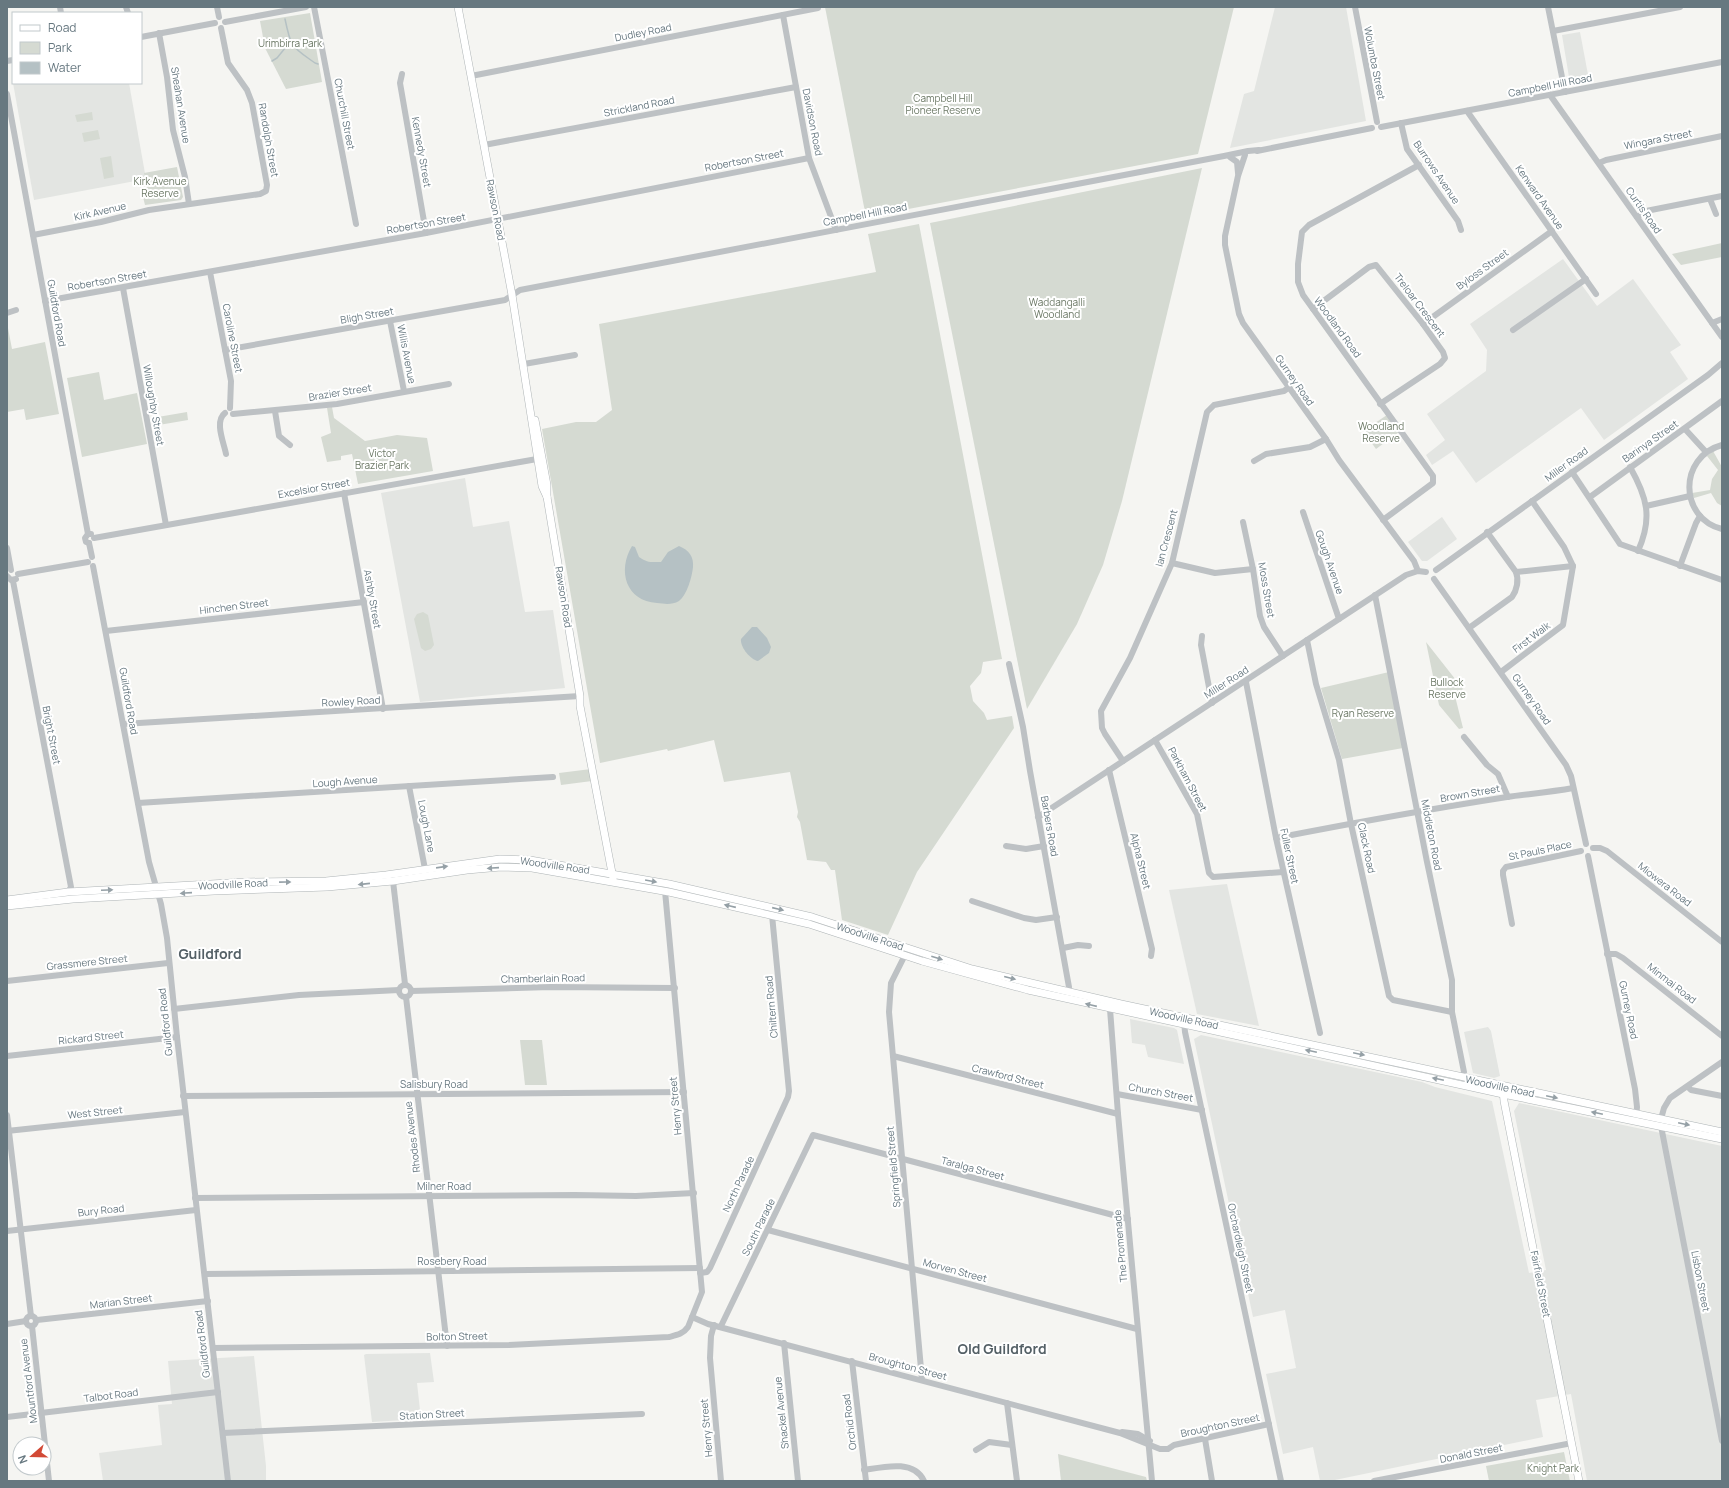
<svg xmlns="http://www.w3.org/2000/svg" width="1729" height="1488" font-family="Manrope,sans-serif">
<rect width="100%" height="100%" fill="#f5f5f2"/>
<g fill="#e3e5e2">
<polygon points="1275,7 1346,7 1366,121 1230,148 1244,94 1254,91"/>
<polygon points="1580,32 1589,80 1570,83 1562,35"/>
<polygon points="13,83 129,83 146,179 34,200"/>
<polygon points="1563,259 1597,306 1633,279 1681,345 1670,352 1688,379 1604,440 1581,408 1476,483 1453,451 1432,465 1426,455 1445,440 1427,414 1486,371 1487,350 1470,324"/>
<polygon points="465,478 473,527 509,521 525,612 553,610 565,688 420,702 381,493"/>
<polygon points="1442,517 1457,539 1427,561 1422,561 1408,542"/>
<polygon points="1227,884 1259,1026 1197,1014 1169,890"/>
<polygon points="1130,1019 1174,1028 1177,1030 1184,1064 1148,1057 1145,1045 1132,1043"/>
<polygon points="1488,1027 1491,1031 1500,1076 1494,1078 1473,1073 1464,1032"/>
<polygon points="1201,1035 1422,1082 1435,1087 1492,1101 1529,1273 1546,1270 1514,1111 1519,1103 1722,1146 1722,1481 1587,1481 1571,1394 1536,1400 1543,1437 1330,1481 1320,1481 1313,1447 1283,1454 1266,1374 1296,1368 1285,1310 1253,1317 1194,1039"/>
<polygon points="430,1353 434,1382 417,1383 421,1419 372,1422 364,1355 366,1354"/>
<polygon points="254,1356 266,1466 266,1481 103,1481 99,1453 162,1445 158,1405 172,1404 168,1361"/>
</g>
<g fill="#d5dad2">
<polygon points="825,7 1234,7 1198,154 866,217"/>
<polygon points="310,13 322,82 286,89 265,48 260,21"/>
<polygon points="92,112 93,120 77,122 75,115"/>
<polygon points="98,130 100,139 84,142 82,133"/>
<polygon points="111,156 114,177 104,179 100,158"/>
<polygon points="177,167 183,197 181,200 145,205 139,181 145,179 144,173"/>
<polygon points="1202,168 1122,501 1103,565 1077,624 1027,709 930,223"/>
<polygon points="919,224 1002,659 983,662 981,673 970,686 973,701 984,713 987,720 1012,716 1014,728 917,872 888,935 842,920 835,870 831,870 826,862 807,860 800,822 797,817 798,812 790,772 724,782 714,740 668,751 667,749 600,763 542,429 576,422 596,422 612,410 599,324 876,272 868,234"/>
<polygon points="1722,243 1722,257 1681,265 1672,254"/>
<polygon points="8,328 12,349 45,342 59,414 26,420 24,409 7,412 7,329"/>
<polygon points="99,372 104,400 137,393 147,444 82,457 67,378"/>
<polygon points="332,407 334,418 365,441 397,435 427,438 433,471 358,484 352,454 341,456 341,460 327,462 321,437 331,433 327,408"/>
<polygon points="187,412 188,420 153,426 152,418"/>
<polygon points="1387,415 1399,432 1376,449 1363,431"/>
<polygon points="1713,451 1722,467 1722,506 1717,503 1711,493 1694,498 1692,493 1710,490 1712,479 1718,470 1707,456"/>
<polygon points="423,612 428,615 434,645 431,649 425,651 421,648 414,619 417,614"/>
<polygon points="1426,642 1463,689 1455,696 1463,728 1459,729 1439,705"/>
<polygon points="1389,672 1403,748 1342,759 1321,688"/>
<polygon points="591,769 592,781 561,785 559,773"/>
<polygon points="520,1040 542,1040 547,1085 525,1085"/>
<polygon points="1564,1452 1570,1481 1489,1481 1486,1466"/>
<polygon points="1058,1454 1146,1477 1147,1481 1061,1481"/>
</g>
<g fill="#b5c1c4">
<path d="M632 546 635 547 639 557C648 563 650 562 661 562L668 552 679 546C689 550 694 557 693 567 692 577 687 595 679 601 672 605 665 604 657 603 626 601 617 571 632 546Z"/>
<path d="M752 627H757L767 638 771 647 769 653 758 661C750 659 740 647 741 639Z"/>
</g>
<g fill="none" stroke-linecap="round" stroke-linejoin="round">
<g stroke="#b5c1c4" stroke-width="1.5">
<path d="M285 19C291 48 291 46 315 63L318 64"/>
<polyline points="272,61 277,58 290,42"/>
</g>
<g stroke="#aeb4b6" stroke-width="8">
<g id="major">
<polyline points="458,7 512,295 542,486 547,497"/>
<polyline points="535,420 547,485 547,497 580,696 580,706 613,878"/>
<polyline points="7,900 68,892 246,882 326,881 386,875 500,859 530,860 669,884 812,917 972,969 1121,1004 1722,1132"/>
<polyline points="7,906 73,899 214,891 327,887 393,881 467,870 501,867 532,868 669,892 809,924 922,961 1028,990 1503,1094 1722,1139"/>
<polyline points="1503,1090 1504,1101 1579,1481"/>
</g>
</g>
<g stroke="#bdc1c4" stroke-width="6">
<polyline points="60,7 61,13"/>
<polyline points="126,7 128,13"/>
<polyline points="217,7 219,17"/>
<polyline points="314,7 356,224"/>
<polyline points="1355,7 1377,122"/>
<polyline points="1548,7 1565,92"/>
<polyline points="783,15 809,158 836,230"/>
<polyline points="225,22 306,7"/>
<polyline points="1553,31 1680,7"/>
<polyline points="159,33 167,77 173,130 185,177 189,204"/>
<polyline points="141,37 215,23"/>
<polyline points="7,61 13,60"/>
<polyline points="402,74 400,83 426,233"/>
<polyline points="471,76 818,8"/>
<polyline points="7,94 88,534"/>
<polyline points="1550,95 1722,337"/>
<polyline points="1467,111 1596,294"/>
<polyline points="1401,123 1407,149 1458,221 1461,230"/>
<polyline points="1381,127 1722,62"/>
<polyline points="484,145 796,87"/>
<polyline points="1257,151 1372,128"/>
<polyline points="1245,155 1238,176 1225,236 1225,245 1239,314 1243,323 1326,439 1339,460 1414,561 1418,571"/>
<polyline points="1230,157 1237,162 1238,173"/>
<polyline points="1599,163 1606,160 1722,136"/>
<polyline points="1710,199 1716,214"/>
<polyline points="1637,217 1646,211 1722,196"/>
<polyline points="33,235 101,222 149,210 260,194 266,191 267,185 252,103 247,90 228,63 221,28"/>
<polyline points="210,272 231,381 230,408"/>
<polyline points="123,288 166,525"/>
<polyline points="45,301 426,233 809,158"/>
<polyline points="1313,309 1369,267 1376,265 1423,324 1443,352 1445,358 1440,364 1380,404"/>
<polyline points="7,313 16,310"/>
<polyline points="390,321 404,391"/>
<polyline points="1712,323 1722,319"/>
<polyline points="1423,324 1552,231"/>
<polyline points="1513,330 1586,279"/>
<polyline points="225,350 505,300 520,290 1224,156 1248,151 1259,150"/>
<polyline points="524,364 575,355"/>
<polyline points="275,411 279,436 290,445"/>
<path d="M225 413C214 421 224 443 226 454"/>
<polyline points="233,414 337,404 449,384"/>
<polyline points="1685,429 1706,452"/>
<path d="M1722 445C1678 457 1679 518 1722 529"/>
<polyline points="1254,461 1266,454 1310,447 1326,439"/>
<path d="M1630 467C1647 497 1653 518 1638 551"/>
<polyline points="1572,472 1620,544 1722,580"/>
<polyline points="344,493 383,709"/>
<polyline points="1590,497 1722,401"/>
<polyline points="1646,506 1690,496"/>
<polyline points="1303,512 1339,619"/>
<polyline points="1383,520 1433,483 1433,476 1303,295 1298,282 1298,264 1302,232 1309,225 1419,165"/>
<polyline points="1243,522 1253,569 1260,616 1264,627 1283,656"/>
<polyline points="94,538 537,459"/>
<polyline points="89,543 86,542 85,538 88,534 91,534"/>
<polyline points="89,543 92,557"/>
<polyline points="7,548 11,570"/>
<polyline points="1172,563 1215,573 1253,569"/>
<polyline points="93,566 149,862 161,904 167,938 177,1037 228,1481"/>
<polyline points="1680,566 1696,523 1700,516"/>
<polyline points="1436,570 1708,375 1722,363"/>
<polyline points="1516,572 1573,566"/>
<polyline points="18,574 88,562"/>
<polyline points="7,576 11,580 16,579"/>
<polyline points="1434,579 1566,765 1571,776 1586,844"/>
<polyline points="13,581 71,887 68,892"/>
<polyline points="1375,595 1427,862 1452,980 1452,1012 1464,1072 1463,1078"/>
<path d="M1469 628 1512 597C1517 590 1519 580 1516 572L1487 532"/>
<polyline points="106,631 364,602"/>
<polyline points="1202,636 1201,645 1212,703"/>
<polyline points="1307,640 1316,684 1339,760 1351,824 1389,996 1393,1000 1452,1012"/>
<polyline points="1009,664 1023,727 1030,771 1069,987 1068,992"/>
<polyline points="1501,672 1563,625 1573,566 1564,547 1532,501"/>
<polyline points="1246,682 1276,838 1320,1033"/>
<polyline points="123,724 580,696"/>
<polyline points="1464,737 1487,765 1498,774 1508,797"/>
<polyline points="1155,740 1197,814 1209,873 1213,877 1283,872"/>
<polyline points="1123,761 1105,734 1102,728 1101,711 1130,658 1172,563 1207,412 1214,405 1284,391 1288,388"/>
<polyline points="1109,770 1152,949 1151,956"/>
<polyline points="409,786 425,869"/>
<polyline points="138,803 553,777"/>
<polyline points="1038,817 1406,575 1418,571 1426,572"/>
<path d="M1276 838C1353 823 1430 809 1507 797 1529 794 1551 792 1573 788"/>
<polyline points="1006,846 1026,849 1044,846"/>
<polyline points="1593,848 1600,848 1607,851 1722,942"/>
<polyline points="1588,856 1635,1089 1637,1107 1636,1117"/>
<polyline points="393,881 405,984"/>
<polyline points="972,901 1024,918 1036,920 1057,917"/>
<polyline points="1512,924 1503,875 1503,871 1506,867 1581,851"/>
<polyline points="1063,948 1078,945 1089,946"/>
<polyline points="1607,954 1616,954 1623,958 1722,1036"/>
<polyline points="905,955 891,983 889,1012 922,1380"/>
<polyline points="7,981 168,963"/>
<circle cx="405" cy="991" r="6"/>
<polyline points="411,991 551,987 675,988"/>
<polyline points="406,997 447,1346"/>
<polyline points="174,1009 299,995 399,990"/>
<polyline points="1110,1009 1118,1114 1152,1481"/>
<polyline points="1184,1021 1185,1032 1281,1481"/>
<polyline points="7,1056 177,1037"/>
<polyline points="893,1056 1118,1114"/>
<polyline points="1688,1087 1691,1090 1722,1096"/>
<polyline points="1117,1094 1202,1110"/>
<polyline points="183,1096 684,1092"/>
<polyline points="7,1115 31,1316"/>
<polyline points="1661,1119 1664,1108 1670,1098 1722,1062"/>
<polyline points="1661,1126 1722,1441"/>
<polyline points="7,1131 185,1112"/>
<polyline points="195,1198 575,1195 636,1196 694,1193"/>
<polyline points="768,1230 1137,1329"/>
<polyline points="7,1231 196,1210"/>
<polyline points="700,1273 707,1272 710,1268 788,1097 789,1091 772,915"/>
<polyline points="205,1274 700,1268"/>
<circle cx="31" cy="1321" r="5"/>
<polyline points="692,1317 708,1324 1120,1433 1160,1449 1168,1449 1174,1445 1269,1424"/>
<polyline points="37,1320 208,1301"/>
<polyline points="7,1324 26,1321"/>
<polyline points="714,1325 711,1336 710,1358 721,1481"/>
<polyline points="32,1326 49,1481"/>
<polyline points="721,1326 813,1135 1128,1219"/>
<polyline points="784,1343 798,1481"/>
<path d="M213 1348 509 1345 669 1337C677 1335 683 1334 688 1327L702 1292 665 891"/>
<polyline points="852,1361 866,1481"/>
<polyline points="1007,1403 1017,1481"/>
<polyline points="7,1417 218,1392"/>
<polyline points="1122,1432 1138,1434 1150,1441"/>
<polyline points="223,1433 642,1414"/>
<polyline points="1205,1439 1212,1481"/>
<polyline points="976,1450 989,1442 1012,1445"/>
<path d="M864 1470C883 1467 914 1459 924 1481"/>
<polyline points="1374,1481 1572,1443"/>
</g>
<use href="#major" stroke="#fff" stroke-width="7"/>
</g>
<defs><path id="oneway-solid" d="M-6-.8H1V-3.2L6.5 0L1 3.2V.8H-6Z"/></defs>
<g fill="#95a0a6">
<use href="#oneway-solid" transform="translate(442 867) rotate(-8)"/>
<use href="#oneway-solid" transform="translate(493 868) rotate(176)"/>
<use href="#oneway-solid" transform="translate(651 881) rotate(10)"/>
<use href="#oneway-solid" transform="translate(285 882) rotate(-1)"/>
<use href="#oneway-solid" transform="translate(364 884) rotate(174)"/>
<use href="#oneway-solid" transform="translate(107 890) rotate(-3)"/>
<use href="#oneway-solid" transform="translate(186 893) rotate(176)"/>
<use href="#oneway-solid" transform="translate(730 906) rotate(-167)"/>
<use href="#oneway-solid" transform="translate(778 909) rotate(13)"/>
<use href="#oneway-solid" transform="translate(937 958) rotate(18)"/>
<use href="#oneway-solid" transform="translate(1010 978) rotate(14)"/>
<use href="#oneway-solid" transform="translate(1091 1005) rotate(-167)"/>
<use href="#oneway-solid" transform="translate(1311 1051) rotate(-168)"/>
<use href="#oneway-solid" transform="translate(1359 1054) rotate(12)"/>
<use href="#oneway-solid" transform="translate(1438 1079) rotate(-168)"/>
<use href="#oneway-solid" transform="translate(1552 1097) rotate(12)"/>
<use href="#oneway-solid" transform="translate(1597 1113) rotate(-168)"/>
<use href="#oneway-solid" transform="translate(1684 1124) rotate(12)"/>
</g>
<g text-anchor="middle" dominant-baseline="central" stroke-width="4" stroke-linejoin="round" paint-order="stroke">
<g font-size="10" fill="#677880" stroke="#fff">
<text transform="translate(643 32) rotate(-11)">Dudley Road</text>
<text transform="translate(1375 63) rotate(79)">Wolumba Street</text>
<text transform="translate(1550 85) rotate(-11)">Campbell Hill Road</text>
<text transform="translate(181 105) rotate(81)">Sheahan Avenue</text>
<text transform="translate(639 106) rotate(-11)">Strickland Road</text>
<text transform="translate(345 114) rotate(79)">Churchill Street</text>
<text transform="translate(813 122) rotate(79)">Davidson Road</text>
<text transform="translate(1658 139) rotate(-11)">Wingara Street</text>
<text transform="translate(269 140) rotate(80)">Randolph Street</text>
<text transform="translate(422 152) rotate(80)">Kennedy Street</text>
<text transform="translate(744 160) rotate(-11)">Robertson Street</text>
<text transform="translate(1437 172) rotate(56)">Burrows Avenue</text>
<text transform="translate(1540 197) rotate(55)">Kenward Avenue</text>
<text transform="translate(496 210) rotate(79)">Rawson Road</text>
<text transform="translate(1644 210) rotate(55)">Curtis Road</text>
<text transform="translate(100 211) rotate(-13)">Kirk Avenue</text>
<text transform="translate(865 214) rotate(-11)">Campbell Hill Road</text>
<text transform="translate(426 223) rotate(-10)">Robertson Street</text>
<text transform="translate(1482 269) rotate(-36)">Byloss Street</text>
<text transform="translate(107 280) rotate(-10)">Robertson Street</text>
<text transform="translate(1420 305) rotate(53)">Treloar Crescent</text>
<text transform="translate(57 313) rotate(80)">Guildford Road</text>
<text transform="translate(367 315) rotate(-10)">Bligh Street</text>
<text transform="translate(1338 327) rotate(54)">Woodland Road</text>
<text transform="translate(233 338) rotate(79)">Caroline Street</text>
<text transform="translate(407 354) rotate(79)">Willis Avenue</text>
<text transform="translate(1295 380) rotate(55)">Gurney Road</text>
<text transform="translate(340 392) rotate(-9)">Brazier Street</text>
<text transform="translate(154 405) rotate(80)">Willoughby Street</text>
<text transform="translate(1650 441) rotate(-35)">Barinya Street</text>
<text transform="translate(1566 464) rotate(-36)">Miller Road</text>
<text transform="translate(314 488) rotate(-10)">Excelsior Street</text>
<text transform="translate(1166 538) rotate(-75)">Ian Crescent</text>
<text transform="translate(1330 562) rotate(71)">Gough Avenue</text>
<text transform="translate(1267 590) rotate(80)">Moss Street</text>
<text transform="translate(564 597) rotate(81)">Rawson Road</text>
<text transform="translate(373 599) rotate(80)">Ashby Street</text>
<text transform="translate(234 606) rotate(-7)">Hinchen Street</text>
<text transform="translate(1531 637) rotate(-37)">First Walk</text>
<text transform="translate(1226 682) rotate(-33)">Miller Road</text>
<text transform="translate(1532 699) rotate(55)">Gurney Road</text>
<text transform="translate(129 701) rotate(80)">Guildford Road</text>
<text transform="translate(351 701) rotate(-3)">Rowley Road</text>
<text transform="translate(52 735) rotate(79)">Bright Street</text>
<text transform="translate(1188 779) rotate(62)">Parkham Street</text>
<text transform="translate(345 781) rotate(-4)">Lough Avenue</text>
<text transform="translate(1470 793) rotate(-10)">Brown Street</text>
<text transform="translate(427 826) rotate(79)">Lough Lane</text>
<text transform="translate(1050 826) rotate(80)">Barbers Road</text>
<text transform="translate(1432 835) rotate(79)">Middleton Road</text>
<text transform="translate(1367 848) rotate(78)">Clack Road</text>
<text transform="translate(1540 850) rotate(-12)">St Pauls Place</text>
<text transform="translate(1290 856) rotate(78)">Fuller Street</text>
<text transform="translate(1141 861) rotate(76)">Alpha Street</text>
<text transform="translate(555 865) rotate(8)">Woodville Road</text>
<text transform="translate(233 884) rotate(-3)">Woodville Road</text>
<text transform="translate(1665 884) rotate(38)">Miowera Road</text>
<text transform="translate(870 936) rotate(18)">Woodville Road</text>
<text transform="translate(87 962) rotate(-6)">Grassmere Street</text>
<text transform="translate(543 978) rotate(-1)">Chamberlain Road</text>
<text transform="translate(1672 983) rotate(38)">Minmai Road</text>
<text transform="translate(771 1007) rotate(-95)">Chiltern Road</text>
<text transform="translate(1629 1010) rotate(78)">Gurney Road</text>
<text transform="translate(1184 1018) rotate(12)">Woodville Road</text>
<text transform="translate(165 1022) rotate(-96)">Guildford Road</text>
<text transform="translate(91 1037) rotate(-6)">Rickard Street</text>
<text transform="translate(1008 1076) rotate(14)">Crawford Street</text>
<text x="434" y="1084">Salisbury Road</text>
<text transform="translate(1500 1086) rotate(12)">Woodville Road</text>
<text transform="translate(1161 1092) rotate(10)">Church Street</text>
<text transform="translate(675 1106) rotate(-95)">Henry Street</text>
<text transform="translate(95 1112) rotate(-6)">West Street</text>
<text transform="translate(412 1137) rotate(-97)">Rhodes Avenue</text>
<text transform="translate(893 1167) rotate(-95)">Springfield Street</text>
<text transform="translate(973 1168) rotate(15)">Taralga Street</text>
<text transform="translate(738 1184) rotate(-65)">North Parade</text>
<text x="444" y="1186">Milner Road</text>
<text transform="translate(101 1210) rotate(-6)">Bury Road</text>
<text transform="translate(758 1227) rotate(-64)">South Parade</text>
<text transform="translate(1120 1246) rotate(-95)">The Promenade</text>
<text transform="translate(1241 1248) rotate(78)">Orchardleigh Street</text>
<text x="452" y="1261">Rosebery Road</text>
<text transform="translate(955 1270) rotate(15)">Morven Street</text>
<text transform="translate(1701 1281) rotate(79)">Lisbon Street</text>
<text transform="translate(1541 1284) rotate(79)">Fairfield Street</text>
<text transform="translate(121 1301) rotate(-7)">Marian Street</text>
<text transform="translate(457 1336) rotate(-1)">Bolton Street</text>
<text transform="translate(202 1344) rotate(-97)">Guildford Road</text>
<text transform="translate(908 1366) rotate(15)">Broughton Street</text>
<text transform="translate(28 1381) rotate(-97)">Mountford Avenue</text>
<text transform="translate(111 1395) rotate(-7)">Talbot Road</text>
<text transform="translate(781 1413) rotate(-96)">Shackel Avenue</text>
<text transform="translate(432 1414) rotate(-3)">Station Street</text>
<text transform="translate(849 1422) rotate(-97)">Orchid Road</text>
<text transform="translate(1220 1425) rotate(-12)">Broughton Street</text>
<text transform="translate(706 1428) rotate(-95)">Henry Street</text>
<text transform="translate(1471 1453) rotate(-11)">Donald Street</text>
</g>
<g font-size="10" fill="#6b7865" stroke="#fff">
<text x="290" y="43">Urimbirra Park</text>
<text x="943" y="98">Campbell Hill<tspan x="943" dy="12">Pioneer Reserve</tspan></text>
<text x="160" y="181">Kirk Avenue<tspan x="160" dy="12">Reserve</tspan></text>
<text x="1057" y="302">Waddangalli<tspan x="1057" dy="12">Woodland</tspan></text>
<text x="1381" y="426">Woodland<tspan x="1381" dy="12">Reserve</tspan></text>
<text x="382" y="453">Victor<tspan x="382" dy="12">Brazier Park</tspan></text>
<text x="1447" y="682">Bullock<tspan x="1447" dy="12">Reserve</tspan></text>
<text x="1363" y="713">Ryan Reserve</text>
<text x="1553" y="1468">Knight Park</text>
</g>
<g font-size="14" font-weight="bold" fill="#546066" stroke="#fff">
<text x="210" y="953">Guildford</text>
<text x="1002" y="1348">Old Guildford</text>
</g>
</g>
<rect width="1729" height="1488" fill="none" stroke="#677880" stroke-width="16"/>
<rect x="12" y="12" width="130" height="72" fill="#ffffff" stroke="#c2c9cc"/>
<rect x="20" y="25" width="20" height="6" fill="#ffffff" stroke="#c2c9cc"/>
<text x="48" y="32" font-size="12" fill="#677880">Road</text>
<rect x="20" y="42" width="20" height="12" fill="#d5dad2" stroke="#c2c9cc"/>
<text x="48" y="52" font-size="12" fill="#677880">Park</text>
<rect x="20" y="62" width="20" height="12" fill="#b5c1c4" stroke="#c2c9cc"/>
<text x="48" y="72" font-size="12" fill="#677880">Water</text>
<g transform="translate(32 1456) rotate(250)"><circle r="19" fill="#ffffff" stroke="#c2c9cc"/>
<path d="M0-3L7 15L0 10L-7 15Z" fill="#d24935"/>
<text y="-6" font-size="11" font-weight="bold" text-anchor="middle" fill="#677880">N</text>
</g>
</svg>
